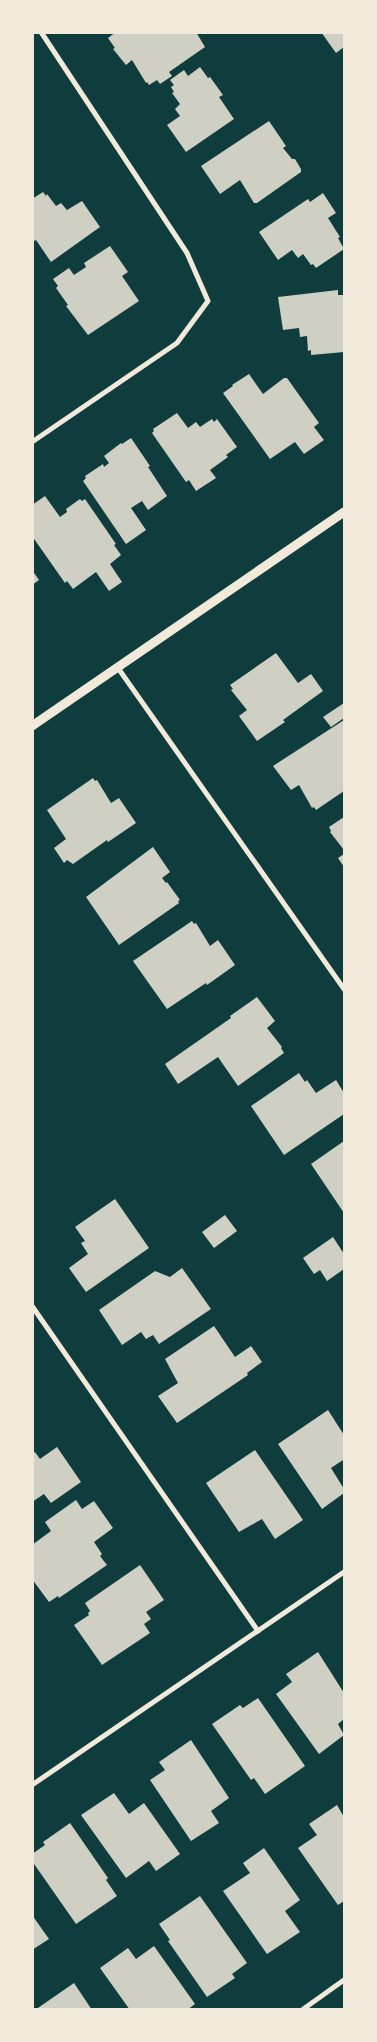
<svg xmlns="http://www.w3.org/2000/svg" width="377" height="2042" font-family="Lora,serif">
<rect width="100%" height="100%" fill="#0f3d3e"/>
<g fill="#cfcfc3">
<polygon points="116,32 196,32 205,47 169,72 172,76 160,84 157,80 149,85 147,82 146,83 132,60 126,65 113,49 115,48 108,38"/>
<polygon points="321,32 344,32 344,47 336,53"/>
<polygon points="200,67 208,78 210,77 223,95 219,97 234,119 186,152 167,125 180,116 175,109 180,104 172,93 174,92 171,87 174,85 170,80 184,70 188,76"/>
<polygon points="269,121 286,146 283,148 292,159 295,159 301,169 301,172 257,203 254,203 240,180 220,194 201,166"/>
<polygon points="43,192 46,196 47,194 56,206 61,203 67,210 82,201 100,227 51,262 36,240 32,242 32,199"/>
<polygon points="323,193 336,213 328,218 340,237 338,238 344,249 316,268 313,264 311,265 303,254 298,258 292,250 278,260 259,232 308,199 310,202"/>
<polygon points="110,246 128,272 122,276 139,301 88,335 66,306 68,305 56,288 58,286 53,279 69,268 74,275 86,267 84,263"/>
<polygon points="338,290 338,295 344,295 344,352 311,355 311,350 308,351 307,336 300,337 299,328 283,330 278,297"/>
<polygon points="249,374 263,394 284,378 287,378 319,423 314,427 324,440 304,454 295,442 270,459 223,393 233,386 232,385"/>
<polygon points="177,413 188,428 196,422 200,427 212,419 214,422 217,419 237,447 226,455 228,457 210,470 216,478 196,491 189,480 186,482 152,433 154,431 153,429"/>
<polygon points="131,438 150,466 148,467 167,496 148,510 142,501 131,508 146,530 126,544 83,481 86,478 85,476 103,464 104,467 109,463 104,456 121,443 122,444"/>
<polygon points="45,496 60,517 67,512 66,509 80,499 82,501 85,499 116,544 114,545 121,555 110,564 122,582 109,591 96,572 73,589 67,581 65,583 32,536 32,505"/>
<polygon points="32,570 39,580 32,585"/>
<polygon points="276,653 298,683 311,674 323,691 283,720 285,722 257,741 239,716 247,710 231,690 233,689 230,685"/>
<polygon points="344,703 344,718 331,727 323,717"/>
<polygon points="344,720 344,747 343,748 344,751 344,791 316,810 314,807 312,808 299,785 291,790 273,766"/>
<polygon points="93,778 95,781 97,780 111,803 119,798 136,823 108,842 107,840 73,864 67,860 64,863 54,848 66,839 47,810"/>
<polygon points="344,817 344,850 330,832 331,831 329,827"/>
<polygon points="153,847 170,872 162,878 166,883 167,882 180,900 178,901 179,903 119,945 86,897"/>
<polygon points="344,854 344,867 338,858"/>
<polygon points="192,921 194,924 196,923 210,946 218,940 235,965 207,985 206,983 167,1009 133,961"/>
<polygon points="257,997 275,1021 267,1028 282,1047 281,1048 284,1053 238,1086 218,1057 178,1084 165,1064 231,1018 230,1016"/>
<polygon points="299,1073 305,1082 307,1080 316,1093 336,1080 344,1093 344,1114 284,1155 251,1106"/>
<polygon points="344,1141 344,1213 311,1164"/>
<polygon points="115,1199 149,1248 86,1292 69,1268 88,1254 81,1243 85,1241 75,1227"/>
<polygon points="225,1215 237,1231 214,1248 202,1232"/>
<polygon points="333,1237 344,1254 344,1269 327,1281 320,1270 314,1274 303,1258"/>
<polygon points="182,1268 211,1309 159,1344 153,1335 146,1339 141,1332 122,1345 99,1310 155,1271 170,1277"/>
<polygon points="214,1326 235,1357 251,1346 262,1362 247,1373 248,1375 177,1423 158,1396 178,1383 165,1359"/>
<polygon points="328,1410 344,1435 344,1462 343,1460 331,1468 344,1489 344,1493 322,1509 278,1444"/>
<polygon points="57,1447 81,1482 51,1503 44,1494 32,1502 32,1454 35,1452 40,1459"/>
<polygon points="255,1450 303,1520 275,1539 262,1519 239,1532 206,1483"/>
<polygon points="76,1500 82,1509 94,1501 113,1528 94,1542 102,1554 100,1556 107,1565 59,1598 58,1596 49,1602 32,1579 32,1545 51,1531 45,1522"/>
<polygon points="140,1565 164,1600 146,1612 151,1619 144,1624 150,1633 102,1665 74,1625 89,1615 88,1613 90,1611 85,1603"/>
<polygon points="318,1652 344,1693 344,1719 338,1724 344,1735 319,1754 276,1694 292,1682 286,1674"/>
<polygon points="258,1698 305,1766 265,1794 254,1778 251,1780 212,1724 240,1705 243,1708"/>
<polygon points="191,1740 229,1798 211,1811 219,1823 191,1841 150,1780 165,1770 159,1762"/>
<polygon points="114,1793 129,1814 144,1803 180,1854 156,1871 149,1861 126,1878 81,1815"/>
<polygon points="337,1805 344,1817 344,1901 338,1905 298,1848 317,1835 309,1824"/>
<polygon points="70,1823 108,1878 106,1880 117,1896 76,1924 32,1861 32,1854 45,1845 43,1842"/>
<polygon points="264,1848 300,1900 285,1911 300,1932 267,1954 223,1891 250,1873 243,1863"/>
<polygon points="200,1896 247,1963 232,1974 235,1978 207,1997 168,1941 170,1940 159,1924"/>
<polygon points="32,1915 49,1939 32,1950"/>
<polygon points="154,1946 195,2004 187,2010 130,2010 100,1968 128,1948 136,1959"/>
<polygon points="74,1983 92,2010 35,2010"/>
</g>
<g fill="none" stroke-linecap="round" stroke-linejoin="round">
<g stroke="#f1e9da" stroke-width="5">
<polyline points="32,442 177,343 208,301 187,253 41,32"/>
<polyline points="118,668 344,989"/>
<polyline points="32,1306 258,1631"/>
<polyline points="32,1785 344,1572"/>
<polyline points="302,2010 344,1980"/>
</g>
<polyline stroke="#f1e9da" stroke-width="9" points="32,726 344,512"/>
</g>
<rect width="377" height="2042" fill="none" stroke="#f1e9da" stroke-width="68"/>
</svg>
